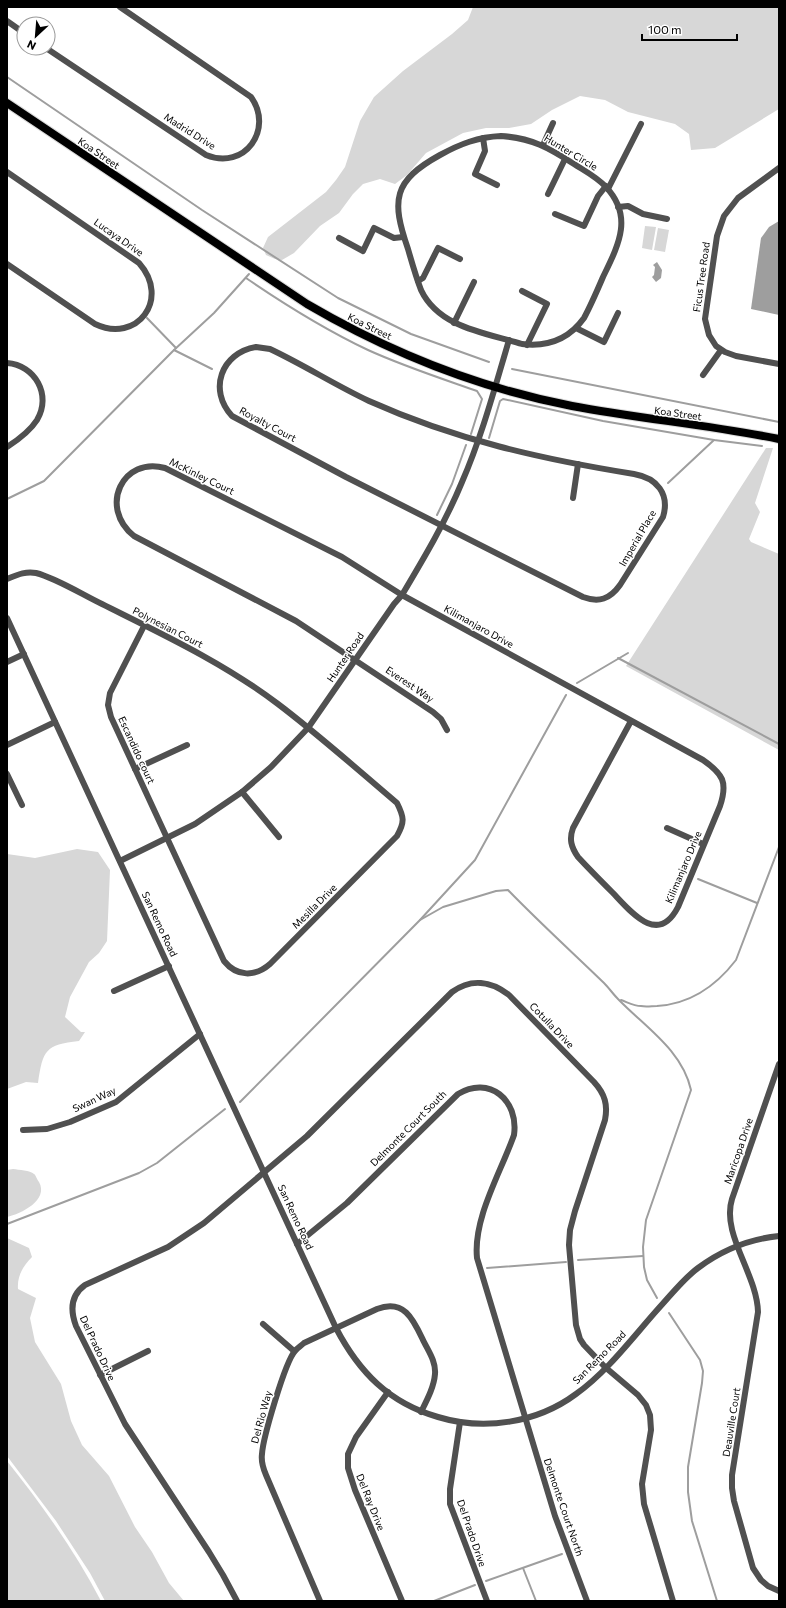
<svg xmlns="http://www.w3.org/2000/svg" width="786" height="1608" font-family="Commissioner,sans-serif">
<rect width="100%" height="100%" fill="#fff"/>
<g fill="#d7d7d7">
<polygon points="473,7 779,7 779,109 715,148 691,150 689,134 675,124 628,112 605,100 580,96 552,110 531,124 509,128 486,128 463,133 426,153 407,175 395,184 380,179 363,184 353,194 339,213 320,226 294,253 282,260 275,259 266,255 263,248 268,237 326,192 336,180 345,167 360,121 374,97 403,71 452,34 468,20"/>
<polygon points="645,226 656,227 652,250 642,248"/>
<polygon points="658,228 669,230 665,252 654,250"/>
<polygon points="766,448 773,448 755,503 760,512 749,539 751,542 779,554 779,750 626,666"/>
<path d="M77 849 98 852 110 870 107 941 99 953 89 962 70 997 65 1017 81 1032H85L79 1041C45 1045 43 1050 38 1083L26 1082 7 1089V854L35 858Z"/>
<path d="M13 1169C19 1170 30 1170 34 1174 36 1175 37 1180 39 1182 49 1200 21 1214 7 1217V1170Z"/>
<path d="M7 1238 29 1248 32 1257C23 1266 17 1276 18 1289L36 1298 30 1318 35 1342 61 1384 71 1421 82 1445 109 1476 135 1527 152 1552 169 1583 184 1601H105L90 1573 56 1521 7 1456Z"/>
<path d="M7 1461C42 1505 75 1551 101 1601H7Z"/>
</g>
<g fill="#9e9e9e">
<polygon points="779,221 779,315 751,309 761,238 769,227"/>
<polygon points="657,262 662,270 661,278 656,282 652,277 654,275 655,267 653,265"/>
</g>
<g fill="none" stroke-linecap="round" stroke-linejoin="round">
<g stroke="#9e9e9e" stroke-width="2">
<polyline points="7,77 202,210 338,298 411,334 489,362"/>
<path d="M246 278C284 304 326 330 368 350 403 366 440 378 477 391L482 399 471 434"/>
<polyline points="147,318 176,348"/>
<polyline points="174,350 212,369"/>
<polyline points="512,369 779,422"/>
<polyline points="489,438 500,401 503,399 603,421 714,440 762,446"/>
<polyline points="668,483 714,440"/>
<polyline points="7,499 44,481 174,350 214,313 249,274"/>
<polyline points="437,515 452,484 466,445"/>
<polyline points="618,658 779,744"/>
<polyline points="577,683 628,653"/>
<polyline points="698,879 757,903"/>
<path d="M420 920 443 907 496 891 508 890C539 922 572 952 604 983 609 988 613 994 618 999 645 1027 682 1050 691 1090L646 1220 643 1247 644 1267 647 1280 657 1298"/>
<path d="M621 1000C627 1002 634 1006 641 1006 646 1007 652 1006 657 1006 691 1004 716 986 736 960L779 847"/>
<polyline points="240,1102 420,920 475,860 566,695"/>
<polyline points="7,1224 139,1173 157,1163 225,1109"/>
<polyline points="578,1260 643,1256"/>
<polyline points="487,1268 566,1262"/>
<polyline points="669,1313 700,1360 703,1371 702,1383 688,1467 688,1492 692,1521 717,1601"/>
<polyline points="523,1568 536,1601"/>
<polyline points="486,1581 562,1554"/>
<polyline points="434,1601 475,1585"/>
</g>
<g stroke="#dbdbdb" stroke-width="10">
<path id="major" d="M7 103 307 304C389 352 479 388 572 406 641 419 710 425 779 439"/>
</g>
<g stroke="#505050" stroke-width="6">
<polyline points="7,21 24,33"/>
<path d="M46 48 206 155C245 171 274 129 251 97L120 7"/>
<path d="M501 136C532 138 549 148 574 164 585 171 597 177 606 187 634 217 618 246 603 277 597 291 591 305 584 318 569 339 547 347 522 344 486 333 439 328 421 290 416 277 412 263 408 249 391 200 393 181 440 155 460 144 478 137 501 136Z"/>
<polyline points="483,138 485,151 475,174 497,185"/>
<polyline points="543,145 553,123"/>
<polyline points="779,168 738,198 724,216 717,236 705,319 709,335 716,346 725,352 736,356 779,364"/>
<path d="M7 172 139 263C171 299 137 344 95 324L7 264"/>
<polyline points="608,189 641,124"/>
<polyline points="548,194 565,159"/>
<polyline points="618,207 628,206 643,214 667,219"/>
<polyline points="555,214 584,226 598,196 606,186"/>
<polyline points="339,238 363,251 374,228 394,238 403,237"/>
<polyline points="418,281 423,278 438,248 460,259"/>
<polyline points="522,291 547,304 527,345"/>
<polyline points="454,323 474,282"/>
<polyline points="576,328 604,342 618,313"/>
<path d="M256 347 270 349C304 365 335 385 369 401 456 440 541 459 634 474 657 478 670 494 663 517L620 585C610 599 599 603 583 597L346 477 232 416C208 390 221 353 256 347Z"/>
<path d="M7 363C35 365 52 395 37 420 30 431 18 440 7 447"/>
<polyline points="703,375 721,350"/>
<polyline points="573,498 578,464"/>
<path d="M7 579C17 575 25 571 36 573 56 578 83 595 102 604 162 634 224 663 278 704 319 735 358 770 397 803 404 817 405 822 397 836L270 964C255 977 237 977 224 961L111 717 108 705 110 693 144 626"/>
<path d="M7 618 336 1328C359 1372 389 1403 438 1417 484 1431 537 1423 576 1394 607 1372 633 1337 658 1309 671 1295 683 1279 698 1268 722 1250 750 1239 779 1236"/>
<polyline points="7,662 24,654"/>
<path d="M447 730 441 719 433 712 296 621 134 536C98 507 123 456 165 468L342 557 402 595 703 760C723 774 728 782 720 806L678 907C658 946 631 912 613 893 601 881 589 869 578 857 571 847 569 839 573 828L631 721"/>
<polyline points="7,745 55,722"/>
<polyline points="135,769 187,745"/>
<polyline points="7,774 22,805"/>
<polyline points="242,792 279,837"/>
<polyline points="667,828 703,844"/>
<path d="M120 861 195 824 242 792 271 767 308 728 394 604 402 595C424 558 446 521 462 482 482 436 495 387 509 340"/>
<polyline points="114,991 169,966"/>
<path d="M779 1064 732 1199C721 1234 757 1274 758 1312L732 1475V1488L734 1501 753 1568 761 1580 768 1586 779 1591"/>
<polyline points="23,1130 47,1129 70,1122 116,1102 200,1034"/>
<path d="M297 1244 347 1203 458 1094C489 1075 519 1100 514 1135 501 1172 473 1218 477 1258L555 1516 587 1601"/>
<polyline points="263,1324 294,1351"/>
<polyline points="100,1375 148,1351"/>
<polyline points="388,1392 356,1437 348,1454 348,1468 355,1490 402,1601"/>
<polyline points="460,1422 450,1489 450,1504 487,1601"/>
<path d="M237 1601 223 1575 209 1552 125 1424 76 1326C70 1310 71 1295 85 1285L168 1247 204 1223 307 1136 452 992C471 978 491 981 509 995L594 1082C605 1094 608 1105 605 1120L575 1211 570 1230 569 1245 576 1325 580 1339 584 1345 605 1367 638 1395 646 1405 650 1415 651 1430 642 1484 644 1504 673 1601"/>
<path d="M320 1601 266 1475C263 1468 261 1461 262 1454 263 1438 285 1362 295 1351 297 1348 301 1346 304 1343L377 1309C405 1298 414 1321 424 1342 429 1352 436 1362 435 1374 434 1387 427 1400 421 1412"/>
</g>
<use href="#major" stroke="#000" stroke-width="8"/>
</g>
<g text-anchor="middle" dominant-baseline="central" stroke-width="3" stroke-linejoin="round" paint-order="stroke">
<g font-size="10" fill="#000" stroke="#fff">
<text transform="translate(190 131) rotate(32)">Madrid Drive</text>
<text transform="translate(571 152) rotate(31)">Hunter Circle</text>
<text transform="translate(99 153) rotate(34)">Koa Street</text>
<text transform="translate(119 237) rotate(35)">Lucaya Drive</text>
<text transform="translate(701 277) rotate(-82)">Ficus Tree Road</text>
<text transform="translate(370 326) rotate(26)">Koa Street</text>
<text transform="translate(678 413) rotate(8)">Koa Street</text>
<text transform="translate(268 424) rotate(28)">Royalty Court</text>
<text transform="translate(202 476) rotate(26)">McKinley Court</text>
<text transform="translate(637 538) rotate(-60)">Imperial Place</text>
<text transform="translate(479 626) rotate(29)">Kilimanjaro Drive</text>
<text transform="translate(168 627) rotate(27)">Polynesian Court</text>
<text transform="translate(345 657) rotate(-56)">Hunter Road</text>
<text transform="translate(410 684) rotate(34)">Everest Way</text>
<text transform="translate(137 750) rotate(65)">Escandido court</text>
<text transform="translate(683 867) rotate(-67)">Kilimanjaro Drive</text>
<text transform="translate(314 906) rotate(-45)">Mesilla Drive</text>
<text transform="translate(160 924) rotate(65)">San Remo Road</text>
<text transform="translate(552 1025) rotate(46)">Cotulla Drive</text>
<text transform="translate(94 1099) rotate(-25)">Swan Way</text>
<text transform="translate(408 1128) rotate(-45)">Delmonte Court South</text>
<text transform="translate(738 1151) rotate(-71)">Maricopa Drive</text>
<text transform="translate(296 1217) rotate(65)">San Remo Road</text>
<text transform="translate(98 1348) rotate(65)">Del Prado Drive</text>
<text transform="translate(599 1357) rotate(-45)">San Remo Road</text>
<text transform="translate(261 1417) rotate(-75)">Del Rio Way</text>
<text transform="translate(731 1422) rotate(-81)">Deauville Court</text>
<text transform="translate(371 1502) rotate(68)">Del Ray Drive</text>
<text transform="translate(564 1507) rotate(71)">Delmonte Court North</text>
<text transform="translate(472 1533) rotate(71)">Del Prado Drive</text>
</g>
</g>
<rect width="786" height="1608" fill="none" stroke="#000000" stroke-width="16"/>
<g transform="translate(36 36) rotate(206)"><circle r="19" fill="#ffffff" stroke="#999999"/>
<path d="M0-3L7 15L0 10L-7 15Z" fill="#000000"/>
<text y="-6" font-size="11" font-weight="bold" text-anchor="middle" fill="#000000">N</text>
</g>
<path d="M642 34v6h95v-6" fill="none" stroke="#000000" stroke-width="2"/>
<text x="648" y="34" font-size="12" fill="#000000" stroke="#ffffff" stroke-width="3" paint-order="stroke">100 m</text>
</svg>
